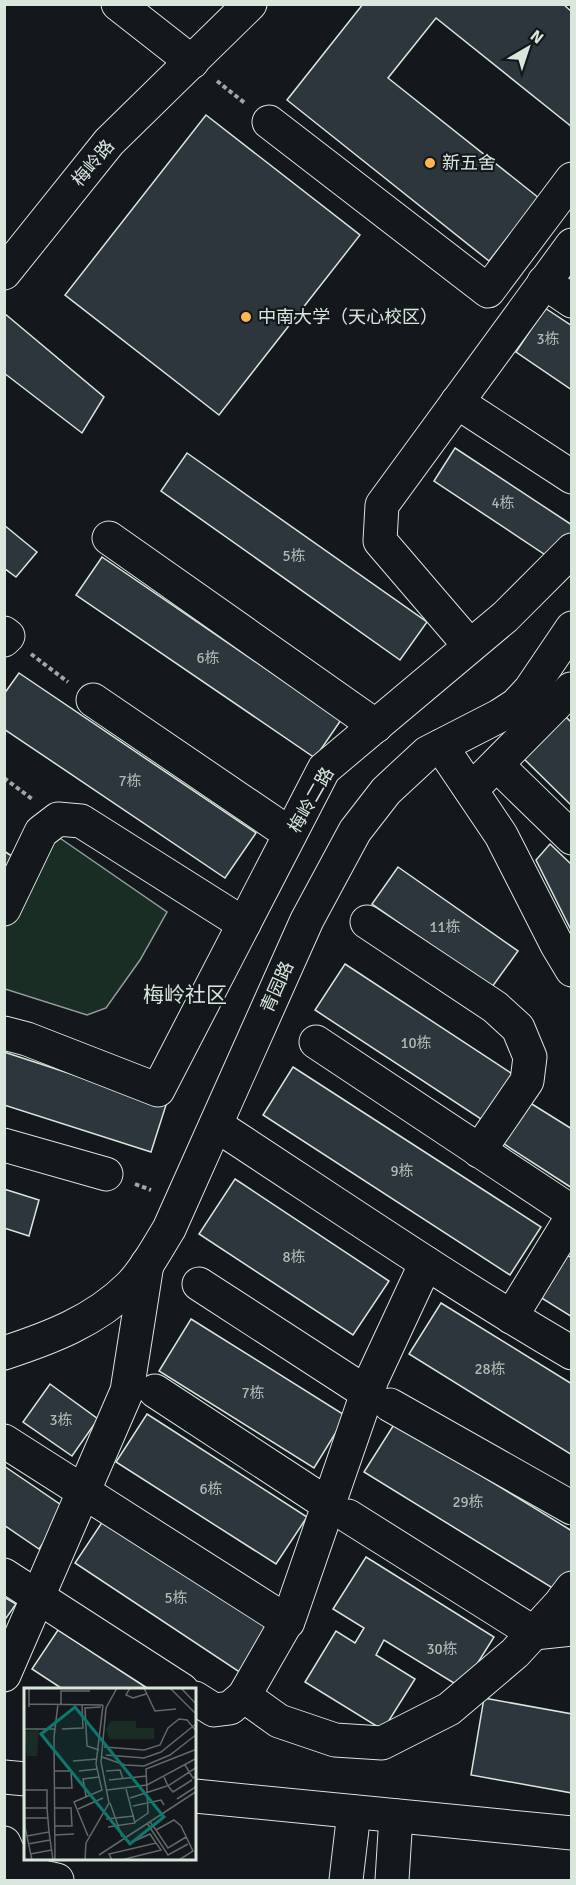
<svg xmlns="http://www.w3.org/2000/svg" width="576" height="1885" font-family="Signika,'Noto Sans SC',sans-serif">
<rect width="100%" height="100%" fill="#14181c"/>
<polygon fill="#1a2d24" stroke="#939e99" stroke-width="1.5" points="54,834 167,912 140,960 106,1008 87,1015 5,989 4,920"/>
<g fill="#2c363c" stroke="#d8e6dc" stroke-width="1.5">
<polygon points="363,4 563,4 572,12 572,127 436,18 388,78 539,198 489,261 287,100"/>
<polygon points="206,115 360,235 219,415 65,295"/>
<polygon points="545,308 572,326 572,390 516,352"/>
<polygon points="4,313 104,397 82,433 4,373"/>
<polygon points="455,448 572,525 572,539 556,562 434,481"/>
<polygon points="187,453 427,622 400,660 161,491"/>
<polygon points="4,525 37,552 16,577 4,568"/>
<polygon points="102,557 341,720 315,758 76,595"/>
<polygon points="19,673 256,833 225,878 4,729 4,694"/>
<polygon points="563,714 572,723 572,806 521,756"/>
<polygon points="550,844 572,865 572,932 536,860"/>
<polygon points="4,851 21,862 4,887"/>
<polygon points="398,867 518,951 492,987 372,904"/>
<polygon points="345,964 517,1077 487,1123 315,1010"/>
<polygon points="4,1052 166,1105 151,1152 4,1105"/>
<polygon points="293,1067 541,1227 510,1275 263,1115"/>
<polygon points="527,1101 572,1129 572,1188 501,1142"/>
<polygon points="235,1179 389,1281 353,1335 199,1234"/>
<polygon points="4,1189 39,1200 29,1236 4,1228"/>
<polygon points="567,1255 572,1258 572,1317 540,1297"/>
<polygon points="441,1303 572,1384 572,1455 409,1354"/>
<polygon points="191,1319 346,1416 314,1468 159,1371"/>
<polygon points="50,1384 98,1419 72,1456 23,1422"/>
<polygon points="147,1414 307,1517 276,1564 116,1462"/>
<polygon points="395,1423 572,1531 572,1571 559,1592 364,1472"/>
<polygon points="4,1466 67,1509 39,1549 4,1525"/>
<polygon points="105,1518 277,1632 247,1677 75,1563"/>
<polygon points="366,1557 494,1637 462,1688 384,1640 376,1655 415,1679 383,1730 305,1682 336,1631 355,1643 364,1628 333,1609"/>
<polygon points="4,1597 16,1604 4,1621"/>
<polygon points="58,1630 150,1690 64,1690 32,1669"/>
<polygon points="484,1698 572,1714 572,1793 471,1775"/>
</g>
<g fill="none" stroke-linecap="round" stroke-linejoin="round">
<g stroke="#d8e6dc" stroke-width="35">
<g id="minor">
<polyline points="118,4 192,62"/>
<polyline points="269,122 488,291 572,179"/>
<polyline points="4,273 109,142 250,4"/>
<polyline points="544,282 572,301"/>
<polyline points="457,402 572,477"/>
<polyline points="109,538 376,726"/>
<polyline points="4,633 8,636 4,640"/>
<polyline points="470,646 380,541 382,505 572,245"/>
<polyline points="93,700 290,834"/>
<polyline points="441,746 501,835 557,945 572,970"/>
<polyline points="497,765 572,838"/>
<polyline points="471,790 571,689"/>
<polyline points="4,909 41,832 58,819 81,821 244,924"/>
<polyline points="367,922 495,1007 518,1028 530,1057 527,1081 479,1151"/>
<polyline points="4,1033 27,1039 158,1090 324,769 505,617 572,550"/>
<polyline points="316,1042 572,1212"/>
<path d="M216 1125C334 1202 450 1282 572 1353"/>
<polyline points="4,1145 106,1174"/>
<polyline points="199,1284 367,1393"/>
<polyline points="511,1317 572,1217"/>
<path d="M4 1353C50 1338 95 1321 130 1286 146 1270 157 1248 169 1229L307 920 355 831 386 791 427 753 499 716 516 705 530 690 572 628"/>
<polyline points="155,1391 329,1505"/>
<polyline points="390,1405 572,1508"/>
<polyline points="4,1441 288,1622"/>
<polyline points="348,1516 534,1633 572,1629"/>
<polyline points="4,1575 182,1690"/>
<polyline points="4,1675 127,1391 147,1264"/>
<polyline points="244,1696 279,1721 335,1740 382,1743 449,1709 515,1653 560,1604 572,1588"/>
<polyline points="195,1698 214,1710 230,1708 244,1696 290,1616 372,1379 426,1263"/>
<polyline points="4,1777 26,1779"/>
<polyline points="195,1796 572,1833"/>
<polyline points="4,1843 17,1871 15,1880"/>
<polyline points="17,1871 57,1880"/>
<polyline points="346,1880 354,1812"/>
<polyline points="392,1880 396,1816"/>
</g>
</g>
<g stroke="#9da8a2" stroke-width="4" stroke-dasharray="4.5 3" stroke-linecap="butt">
<polyline points="217,81 246,104"/>
<polyline points="31,654 68,682"/>
<polyline points="4,778 32,799"/>
<polyline points="135,1184 151,1190"/>
</g>
<use href="#minor" stroke="#14181c" stroke-width="33"/>
</g>
<g fill="#ffb74d" stroke="#14181c" stroke-width="2">
<circle cx="430" cy="163" r="6"/>
<circle cx="246" cy="317" r="6"/>
</g>
<g text-anchor="middle" dominant-baseline="central" stroke-width="4.5" stroke-linejoin="round" paint-order="stroke">
<g font-size="15" fill="#adbab4">
<text x="548" y="339">3栋</text>
<text x="503" y="503">4栋</text>
<text x="294" y="556">5栋</text>
<text x="208" y="658">6栋</text>
<text x="130" y="781">7栋</text>
<text x="445" y="927">11栋</text>
<text x="416" y="1043">10栋</text>
<text x="402" y="1171">9栋</text>
<text x="294" y="1257">8栋</text>
<text x="490" y="1369">28栋</text>
<text x="253" y="1393">7栋</text>
<text x="61" y="1420">3栋</text>
<text x="211" y="1489">6栋</text>
<text x="468" y="1502">29栋</text>
<text x="176" y="1598">5栋</text>
<text x="442" y="1649">30栋</text>
</g>
<g font-size="18" fill="#d8e6dc" stroke="#14181c">
<text transform="translate(93 163) rotate(-50)">梅岭路</text>
<text transform="translate(311 800) rotate(-60)">梅岭二路</text>
<text transform="translate(277 987) rotate(-66)">青园路</text>
</g>
<g font-size="18" fill="#d8e6dc" stroke="#14181c" text-anchor="start">
<text x="442" y="163">新五舍</text>
<text x="258" y="317">中南大学（天心校区）</text>
</g>
<g font-size="21" fill="#d8e6dc" stroke="#14181c">
<text x="185" y="995">梅岭社区</text>
</g>
</g>
<g transform="translate(24 1688)">
<rect width="172" height="172" fill="#14181c"/>
<path d="M87 33H112V40H130V51H85L82 41ZM15 42 13 68H3L0 43Z" fill="#1a2d24"/>
<path fill="none" stroke="#626a69" stroke-width="1.5" d="M106 0 102 7 109 10 122 6M120 0 131 23 152 21M146 0 173 27M157 0 173 17M5 16 79 17M37 16V3H66M5 19V0M0 41H31M38 41 59 40 58 16M0 49 1 139 8 172M80 59 120 62 136 57 144 40 155 31 163 32 173 44M75 62 63 58 61 20 77 19M82 67 120 70 137 64 173 35M78 69 101 77 120 78 146 67 173 46M49 73 73 71M161 77 169 90 173 88M30 83H47L48 100H30M55 83 73 81M82 83 96 82 99 91M140 89 144 98 173 79M85 92 123 88M144 98 149 104 168 92M83 102 123 97 173 70M62 108 59 91 75 89M106 110 143 98M153 111 173 98M86 115 98 149M109 118 137 112 140 117M0 120H23V102H1M30 120H47L48 138H31M54 121 79 110M1 130H23M82 131 110 128M111 134 124 125 122 81 173 61M126 134 132 142 150 132 157 138 169 163 155 172M123 135 144 167 164 156M84 139 111 135 102 101M132 142 144 160 162 149M25 144 29 172M31 147 50 146M3 148 25 144 23 120M64 148 50 114 78 102 72 76 79 17M106 155 126 146 132 155M4 156 26 152M6 166 28 162M75 167 173 103M31 172 30 49 34 16M61 172 62 155 85 115 77 74 82 20 93 0M88 172 85 166 132 155 137 162 97 172"/>
<path fill="#0f766e" fill-opacity="0.15" stroke="#0f766e" stroke-width="3" d="M51 19 140 129 106 156 17 46Z"/>
<rect width="172" height="172" fill="none" stroke="#d8e6dc" stroke-width="3"/>
</g>
<rect width="576" height="1885" fill="none" stroke="#d8e6dc" stroke-width="12"/>
<g transform="translate(528 48) rotate(39)" stroke="#14181c" stroke-width="4.5" paint-order="stroke">
<path d="M0-4.5L10 22L0 15L-10 22Z" fill="#d8e6dc"/>
<text y="-9" font-size="16" font-weight="bold" text-anchor="middle" fill="#d8e6dc">N</text>
</g>
</svg>
